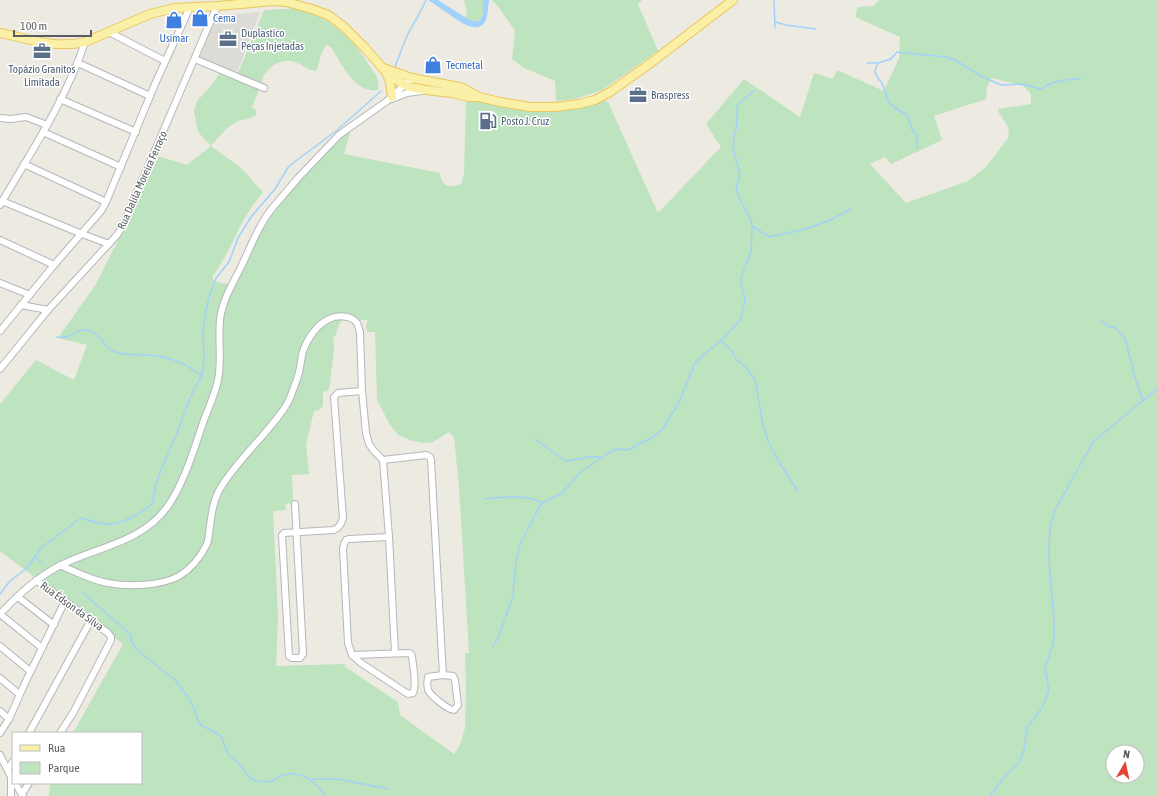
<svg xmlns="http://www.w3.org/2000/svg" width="1157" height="796" font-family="'Asap Condensed',sans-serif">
<rect width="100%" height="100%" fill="#eceae1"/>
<polygon fill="#dddbd5" points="260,12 237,72 199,58 217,16"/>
<g fill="#bee3bf" fill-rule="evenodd">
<polygon points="464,0 483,0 483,14 481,19 474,22 465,18 467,12"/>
<polygon points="492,0 642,0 638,4 658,51 602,90 575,99 556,101 555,81 524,68 512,59 515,31 500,9"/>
<path d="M879 0H1157V796H49L50 783H141V733H73L123 644 0 551V404L36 360 74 380 87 345 58 338 96 284 131 215 158 156 187 165 211 146 198 132 194 111 197 101 211 86 223 68 238 73 264 10C275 10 291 7 301 10 332 18 355 41 371 68 376 76 380 80 378 90 355 94 341 63 331 47L327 45C319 52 321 62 316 71 306 70 300 62 290 61 280 59 269 67 264 75 262 78 262 83 260 87 258 93 255 100 252 107L256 110V115L248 119 238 121 226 129 211 146 241 168 263 192C255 202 247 213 241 225 232 243 224 261 212 277L214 281 236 286C243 270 249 252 257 235 279 195 315 163 347 131L351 129 344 154 440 173C442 188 449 188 461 184L464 174 466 99 519 108 600 100 608 102 657 211 659 212 721 147 706 124 744 79 800 117 814 73 833 79 837 70 884 91 899 58 900 37 855 17 858 7 874 6ZM992 78 1023 86 1031 94V104L998 109 999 113 1006 123 1009 130 1008 138 986 167 968 181 906 203 870 164 885 157 891 164 942 140 934 116 986 99 987 86ZM343 319 368 320 366 325 367 332H375L377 400 389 423 398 435 412 441 424 443 433 442 449 432 454 437 459 487 469 653H465L466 688 465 728 460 745 454 754 400 715 398 702 344 666 346 664 276 666 278 618 273 511 286 510 285 504 293 503 292 475 309 474 306 445 314 411 319 410 323 406V392L328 391 330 384 334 348 333 337 335 336 339 325ZM1113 752H1137V776H1113Z"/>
</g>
<path fill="#a2d2fb" d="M428 0H438L471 21H478L481 19 483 14V0H489C488 6 488 16 485 22 475 36 455 18 446 12 440 8 434 4 428 0Z"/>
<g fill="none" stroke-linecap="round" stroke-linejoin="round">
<g stroke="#a2d2fb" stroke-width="1.5">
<polyline points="774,0 775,28"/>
<polyline points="775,22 786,25 816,29"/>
<path d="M867 63H878L891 59 897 52 946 57 955 60 981 76 1001 85 1022 84 1041 89C1052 81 1066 79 1080 79"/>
<polyline points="878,63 875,71 876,75 883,85 889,103 891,105 908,116 912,130 917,135 917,148"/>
<path d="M395 67C399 56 403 45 408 34 414 23 421 12 426 0"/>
<polyline points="752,226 769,237 806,229 830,220 851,209"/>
<path d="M1102 321 1109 327H1115C1118 333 1122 334 1125 338L1136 381 1143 401"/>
<path d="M57 337C61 337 65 338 69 336 75 334 78 329 86 330 99 331 103 347 115 352 124 355 135 355 145 355 169 356 183 362 202 376"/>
<polyline points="721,341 731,350 736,359 745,367 755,379 762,421 768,441 778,460 798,492"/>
<polyline points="536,440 564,460 567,461 589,457 601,457"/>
<path d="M485 499C504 497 525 494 543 503"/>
<polyline points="35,557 42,563"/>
<path d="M83 593 131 635V641L137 650 175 680 189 698 195 711 199 724 221 736C224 742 225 748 228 754 230 758 234 759 237 762 243 767 246 776 254 780 258 782 268 782 272 781 276 779 279 776 284 775 301 770 317 782 325 796"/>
<path d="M0 594 9 582 27 568 41 548 78 520 81 518C89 520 98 524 106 524 119 526 142 513 152 504L156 484 161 470 178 431 189 400 202 374 204 360 203 328 206 311 209 297 216 278 229 262 238 238 251 217 275 189 289 166 336 131 381 91"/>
<polyline points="493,647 499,636 513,596 516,560 521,542 540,506 543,503 562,493 581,472 607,454 616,449 625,450 631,449 642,442 650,439 658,433 664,427 679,402 695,363 704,354 721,341 740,320 745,301 741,282 742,275 751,251 752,226 751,220 741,202 736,189 740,175 733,148 734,137 737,125 737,106 738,104 754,91"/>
<polyline points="312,779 337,779 389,789"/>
<polyline points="990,796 1005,776 1019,763 1024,750 1027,728 1041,709 1049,691 1045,668 1052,647 1054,639 1054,622 1049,562 1049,545 1050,528 1055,510 1093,442 1157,389"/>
</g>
<g stroke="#b4b7bb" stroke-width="8">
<g id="minor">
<polyline points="109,32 165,61"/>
<polyline points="195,59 264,88"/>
<polyline points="78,63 150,96"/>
<polyline points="60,99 136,132"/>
<polyline points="392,99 407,93 422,91"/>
<polyline points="0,118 11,119 26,117 47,125"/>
<polyline points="43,132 121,167"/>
<polyline points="24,164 106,202"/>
<polyline points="2,201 82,234 109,244"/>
<path d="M0 205C31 152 66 100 85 42"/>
<polyline points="0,240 54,265"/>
<polyline points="0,283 30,295"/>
<polyline points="21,305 48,310"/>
<polyline points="0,331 54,265 101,211 106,202 155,84 190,7"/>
<polyline points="0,369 48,310 117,235 122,227 217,6"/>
<polyline points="383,460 426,455 430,457 431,460 443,675"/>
<polyline points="383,460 389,537 395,653"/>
<path d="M295 504 303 654 300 658H292L289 656 282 535 284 533 334 530C340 527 341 524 343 518L334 397 338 393 362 391"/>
<path d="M60 565C76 572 91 580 108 583 129 587 161 586 179 576 191 569 201 556 207 544 209 539 209 532 210 526 212 510 214 497 223 484 235 466 250 450 264 434 273 423 284 412 290 398 293 389 297 381 299 372 301 365 301 358 303 351 308 338 317 325 329 319 337 315 351 315 357 323 358 325 359 329 360 332L362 391 366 433 369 444 374 451 383 460"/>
<polyline points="36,580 108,633 111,637 111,640 73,713 60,733"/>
<polyline points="18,597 54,625"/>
<path d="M0 614C18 595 37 577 61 565 97 547 143 542 168 506 185 481 194 449 204 420 209 407 215 394 218 380 222 361 218 340 220 320 222 301 233 283 241 267 251 246 259 224 274 206L298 178 339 135 387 101 412 78"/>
<polyline points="0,614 42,648"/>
<polyline points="0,646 30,671"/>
<path d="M352 655 409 653 411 654 412 657C413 666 417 684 413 693L408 694 361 663 352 655 348 643 343 549 344 544 346 540 349 539 389 537"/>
<path d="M443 675 453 676 455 680 458 705 454 710C448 710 431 696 428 690 427 686 427 681 428 677Z"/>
<polyline points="0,678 19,694"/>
<polyline points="0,711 9,719"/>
<polyline points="0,733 9,719 25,683 65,601"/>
<polyline points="29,733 91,620"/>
<polyline points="0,755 13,781"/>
<polyline points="8,769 13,761"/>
<polyline points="11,778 11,796"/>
<polyline points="15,783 23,796"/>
<polyline points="22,794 29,783"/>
</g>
</g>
<g stroke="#eac65b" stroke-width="10">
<g id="major">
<path d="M0 33C29 39 56 49 85 42L150 14 175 8 217 6 275 1 286 2 312 9 328 15 343 26 364 47 387 73 401 83 410 87 426 90 452 93 469 97H479L500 102 530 107H554L579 104 595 100 610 92 652 62 733 0"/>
<polyline points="383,68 412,78 454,86 463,88 479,97"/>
<polyline points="387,74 390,82 392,97"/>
</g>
</g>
<use href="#minor" stroke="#fff" stroke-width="6"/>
<use href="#major" stroke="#fbf0a7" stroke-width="8"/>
</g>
<defs>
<g id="shop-bare" transform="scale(1.38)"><path d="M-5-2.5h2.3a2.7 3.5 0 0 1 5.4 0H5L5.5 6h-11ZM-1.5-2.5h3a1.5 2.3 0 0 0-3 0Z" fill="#3f7fe0" stroke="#fff" stroke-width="2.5" paint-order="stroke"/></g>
<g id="office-bare" transform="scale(1.38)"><path d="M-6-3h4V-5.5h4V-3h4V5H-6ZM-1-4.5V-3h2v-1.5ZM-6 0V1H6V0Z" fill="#5c6f8a" stroke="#fff" stroke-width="2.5" paint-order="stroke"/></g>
<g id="fuel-bare" transform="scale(1.38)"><path d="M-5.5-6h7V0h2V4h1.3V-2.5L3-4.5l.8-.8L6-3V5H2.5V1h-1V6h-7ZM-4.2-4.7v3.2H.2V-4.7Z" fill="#5c6f8a" stroke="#fff" stroke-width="2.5" paint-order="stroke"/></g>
</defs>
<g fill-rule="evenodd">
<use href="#shop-bare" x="200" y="18"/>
<use href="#shop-bare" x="174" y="20"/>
<use href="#office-bare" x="228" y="39"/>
<use href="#office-bare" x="42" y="51"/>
<use href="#shop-bare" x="433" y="65"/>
<use href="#office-bare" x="638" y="95"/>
<use href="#fuel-bare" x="488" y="121"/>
</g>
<g text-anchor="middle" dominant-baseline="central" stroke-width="3" stroke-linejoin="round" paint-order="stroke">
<g font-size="11" fill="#366cbe" stroke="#fff" text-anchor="start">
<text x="213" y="18">Cema</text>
<text x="174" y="38" text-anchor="middle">Usimar</text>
<text x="446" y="65">Tecmetal</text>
</g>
<g font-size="11" fill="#4e5e75" stroke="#fff" text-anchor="start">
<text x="241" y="33">Duplastico<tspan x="241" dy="13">Peças Injetadas</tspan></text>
<text x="42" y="69" text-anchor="middle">Topázio Granitos<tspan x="42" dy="13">Limitada</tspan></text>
<text x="651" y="95">Braspress</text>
<text x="501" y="121">Posto J. Cruz</text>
</g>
<g font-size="11" fill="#595d61" stroke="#fff">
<text transform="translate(142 180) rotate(-66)">Rua Dalila Moreira Ferraço</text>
<text transform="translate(72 606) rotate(36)">Rua Édson da Silva</text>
</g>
</g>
<rect x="12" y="732" width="130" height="52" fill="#ffffff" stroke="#bdbec0"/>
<rect x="20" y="745" width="20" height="6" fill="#fbf0a7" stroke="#bdbec0"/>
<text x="48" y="752" font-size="12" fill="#595d61">Rua</text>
<rect x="20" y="762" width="20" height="12" fill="#bee3bf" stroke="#bdbec0"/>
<text x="48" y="772" font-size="12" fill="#595d61">Parque</text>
<g transform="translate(1125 764) rotate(9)"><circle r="19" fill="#ffffff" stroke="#bdbec0"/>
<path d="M0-3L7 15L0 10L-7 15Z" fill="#e14432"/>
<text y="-6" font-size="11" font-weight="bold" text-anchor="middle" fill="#595d61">N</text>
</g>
<path d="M14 30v6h77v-6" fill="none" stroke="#595d61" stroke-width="2"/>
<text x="20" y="30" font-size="12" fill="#595d61" stroke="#ffffff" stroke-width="3" paint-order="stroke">100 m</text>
</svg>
